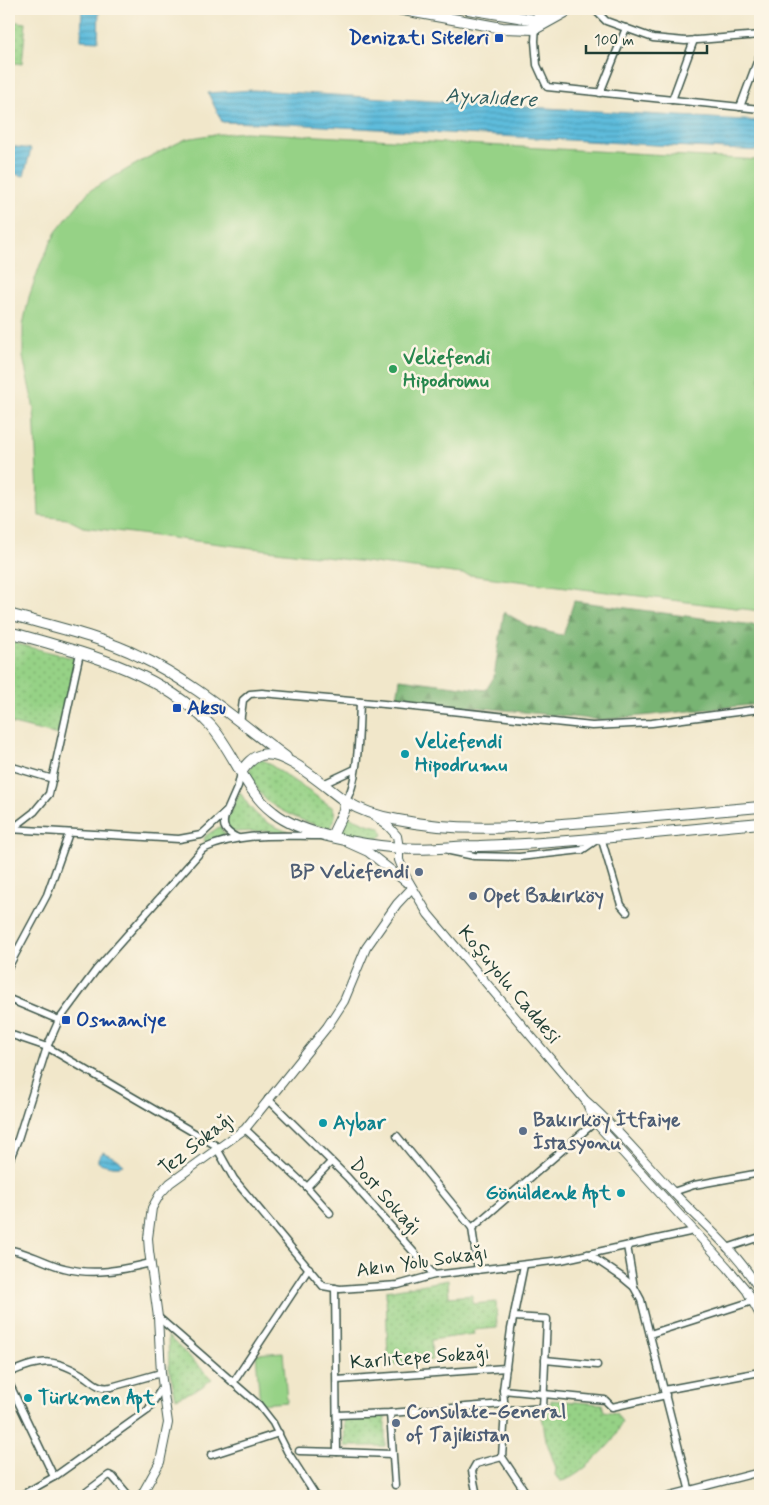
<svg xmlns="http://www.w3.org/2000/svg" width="769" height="1505" font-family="Mynerve,sans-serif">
<defs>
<pattern id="grass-dots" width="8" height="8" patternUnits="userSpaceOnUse" patternTransform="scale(1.25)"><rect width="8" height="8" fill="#96d286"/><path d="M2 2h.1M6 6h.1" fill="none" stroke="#7aac6e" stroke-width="1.8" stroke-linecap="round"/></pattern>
<pattern id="forest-firs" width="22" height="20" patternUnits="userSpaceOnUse" patternTransform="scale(1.25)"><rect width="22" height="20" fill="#78b473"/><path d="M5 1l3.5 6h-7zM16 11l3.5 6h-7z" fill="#62945f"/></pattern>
<pattern id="water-rules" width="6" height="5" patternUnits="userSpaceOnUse" patternTransform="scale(1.25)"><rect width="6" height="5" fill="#5ebcdc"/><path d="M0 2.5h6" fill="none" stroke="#4d9ab3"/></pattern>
</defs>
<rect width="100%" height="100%" fill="#fcf5e5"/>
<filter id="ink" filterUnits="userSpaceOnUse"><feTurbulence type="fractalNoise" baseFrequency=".02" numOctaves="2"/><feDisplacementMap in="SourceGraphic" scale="10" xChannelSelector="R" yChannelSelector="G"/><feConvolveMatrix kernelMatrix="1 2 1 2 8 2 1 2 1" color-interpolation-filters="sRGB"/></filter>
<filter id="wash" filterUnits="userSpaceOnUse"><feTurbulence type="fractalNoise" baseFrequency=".0096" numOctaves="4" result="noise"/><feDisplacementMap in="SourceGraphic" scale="20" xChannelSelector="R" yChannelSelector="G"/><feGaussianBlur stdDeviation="1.12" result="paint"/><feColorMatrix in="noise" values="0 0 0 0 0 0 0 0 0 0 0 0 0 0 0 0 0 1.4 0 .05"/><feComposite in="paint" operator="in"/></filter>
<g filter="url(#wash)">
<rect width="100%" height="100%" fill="#f1e7ca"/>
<g fill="url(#grass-dots)" stroke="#5a885d">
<polygon points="9,21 26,23 22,64 9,62"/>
<polygon points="14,643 77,659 58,735 9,723 9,645"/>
<path d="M262 759 332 807C337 814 335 821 330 828 314 827 278 811 266 800 259 793 254 783 249 774 250 766 254 762 262 759Z"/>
<path d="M240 792C255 818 265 823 293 834L268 831 231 832 226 822Z"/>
<polygon points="348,816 370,825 380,827 383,835 378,839 339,834"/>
<polygon points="221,826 222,831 226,834 207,845 204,840 205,836"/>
<polygon points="448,1280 449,1297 472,1295 473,1304 496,1302 497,1328 474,1330 474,1334 431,1340 432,1360 388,1365 386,1291"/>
<polygon points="168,1336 212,1379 200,1388 176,1398 169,1368"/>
<path d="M551 1400 602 1404 604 1411 616 1413 622 1422C619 1428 616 1435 613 1440 603 1452 575 1481 560 1481L555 1475 556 1468 546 1440 542 1416 548 1411Z"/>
<polygon points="385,1416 385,1446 345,1446 344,1417"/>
</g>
<polygon fill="url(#forest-firs)" stroke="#4c7854" points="574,601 760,626 760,704 601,720 397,699 400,679 486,690 494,677 504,612 528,626 563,636"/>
<g fill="#96d286" stroke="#5a885d">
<polygon points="245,132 760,160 760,611 83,527 67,519 39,516 34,409 23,357 23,325 29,297 40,265 56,232 89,191 147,158 186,139 209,135"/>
<polygon points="283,1352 287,1402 260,1404 256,1354"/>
</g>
<g fill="url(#water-rules)" stroke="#3e7c88">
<polygon points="82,9 99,9 98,41 81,40"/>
<polygon points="253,90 760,121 760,151 290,124 222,122 208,93"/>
<polygon points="9,146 31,149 24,176 9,173"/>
<path d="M103 1152 119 1160 123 1165C118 1168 103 1165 98 1162V1158Z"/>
</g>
</g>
<g filter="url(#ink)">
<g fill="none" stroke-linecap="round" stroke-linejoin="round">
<g stroke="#3e564a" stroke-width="9">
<g id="minor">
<polyline points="537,9 535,41 537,65 547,87 760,109"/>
<polyline points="594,9 606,21 653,38 685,41 760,35"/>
<polyline points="600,93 626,28"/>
<polyline points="672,100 694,40"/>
<polyline points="740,107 760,54"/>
<polyline points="240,723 243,700 250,694 262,693 395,705 592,726 652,723 760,709"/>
<polyline points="9,766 53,779"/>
<polyline points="323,784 355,769"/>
<path d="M345 801C359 786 359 724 360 702"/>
<path d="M226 814C220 827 227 833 238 838"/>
<polyline points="9,829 179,839 201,835 227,811 238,786 241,773"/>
<polyline points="12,829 34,812 49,794 80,653"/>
<polyline points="450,851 474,856 519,857 582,850 601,837 621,905 627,912"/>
<polyline points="9,966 47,895 69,833"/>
<polyline points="9,999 59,1020"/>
<polyline points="9,1034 47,1047 215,1145 234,1179 323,1286 340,1289 398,1285 434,1275 561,1260 694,1231"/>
<polyline points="268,1099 347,1177 434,1275"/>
<polyline points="245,1129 307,1187 331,1162"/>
<polyline points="397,1136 472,1228 478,1270"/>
<path d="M9 1161 18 1139 47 1047 59 1020 96 970 203 849C240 832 280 836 319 836"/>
<polyline points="307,1187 330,1213"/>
<polyline points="673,1192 694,1185 760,1173"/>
<polyline points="472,1228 595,1122"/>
<polyline points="627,1246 634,1287"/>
<polyline points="727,1248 760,1237"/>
<path d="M9 1250C26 1251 47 1264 64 1268 94 1276 121 1270 151 1263"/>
<polyline points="588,1254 622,1277 634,1287 641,1300 691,1496"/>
<polyline points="524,1265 511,1329 503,1390 505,1411 502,1457 528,1496"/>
<polyline points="335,1288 337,1452 392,1454"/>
<polyline points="158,1317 259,1405 273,1423 287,1451 316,1496"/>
<polyline points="650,1334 753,1301"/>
<polyline points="545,1360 597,1365"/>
<path d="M9 1373C41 1359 56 1357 87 1378 95 1384 100 1389 111 1387L161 1373"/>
<polyline points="337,1380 506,1368"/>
<polyline points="9,1383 54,1477"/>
<polyline points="233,1383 309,1268"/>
<polyline points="503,1390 605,1400 612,1407 666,1395"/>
<polyline points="664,1390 760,1372"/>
<polyline points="505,1411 543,1408 547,1319 514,1317"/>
<polyline points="390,1413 395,1485"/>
<polyline points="337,1415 390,1413 504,1404"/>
<polyline points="299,1451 337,1452"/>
<polyline points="211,1455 279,1433"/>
<polyline points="20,1496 54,1477 148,1410 163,1386"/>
<polyline points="81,1496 109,1475 113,1477 129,1496"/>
<polyline points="477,1496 472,1471 476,1464 502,1457"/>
<polyline points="667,1496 760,1472"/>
</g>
</g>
<g stroke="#3e564a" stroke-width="10">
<g id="tertiary">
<path d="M375 816 388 826 397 836 399 848V860L405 875 428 914 585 1100C617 1128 643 1160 672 1191 702 1223 738 1252 760 1291"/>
<polyline points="348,843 368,852 406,882"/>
<polyline points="587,1104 595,1122 728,1268 747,1291 760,1315"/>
<polyline points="141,1496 160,1462 168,1423 161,1373 158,1317 149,1251 148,1238 152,1208 160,1194 170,1183 245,1129 327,1027 344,1001 366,948 397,904 412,888"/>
</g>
</g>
<g stroke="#3e564a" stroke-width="12">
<g id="primary">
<polyline points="398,9 502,28 535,29 571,9"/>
<polyline points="468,9 536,20 557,9"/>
<path d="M9 614C50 626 102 637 139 656 192 681 240 723 286 757"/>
<path d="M9 632C79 652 158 669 210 725 234 751 244 790 273 812 301 835 364 845 400 848 425 851 453 846 479 846 573 843 667 831 760 823"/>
<path d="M241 772C246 765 252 757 261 755 284 748 326 788 345 801 361 811 380 817 398 820 461 833 523 827 587 822 645 817 702 812 760 807"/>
<polyline points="332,836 344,811 345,801"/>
</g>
</g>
<use href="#minor" stroke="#fff" stroke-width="6"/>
<use href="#tertiary" stroke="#fff" stroke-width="8"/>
<use href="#primary" stroke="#fff" stroke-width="10"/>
</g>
</g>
<g fill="#1a4fb4" stroke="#fcf5e5" stroke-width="2">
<rect x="494" y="33" width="10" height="10" rx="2.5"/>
<rect x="172" y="703" width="10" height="10" rx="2.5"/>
<rect x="61" y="1015" width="10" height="10" rx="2.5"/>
</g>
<circle fill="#2e9e5b" stroke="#fcf5e5" stroke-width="2" cx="393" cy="369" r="5"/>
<g fill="#0f9aa8" stroke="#fcf5e5" stroke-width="2">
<circle cx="405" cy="754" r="5"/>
<circle cx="323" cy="1123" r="5"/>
<circle cx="621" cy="1193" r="5"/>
<circle cx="28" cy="1398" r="5"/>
</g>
<g fill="#5c6f8a" stroke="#fcf5e5" stroke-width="2">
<circle cx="419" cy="872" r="5"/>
<circle cx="473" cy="896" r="5"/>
<circle cx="523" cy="1131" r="5"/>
<circle cx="396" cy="1423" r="5"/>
</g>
<g text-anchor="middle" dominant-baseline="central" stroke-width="5" stroke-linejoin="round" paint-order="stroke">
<g font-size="20" font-weight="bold" fill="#164399" stroke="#fcf5e5" text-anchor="start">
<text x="489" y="38" text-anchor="end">Denizatı Siteleri</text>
<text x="187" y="708">Aksu</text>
<text x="76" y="1020">Osmaniye</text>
</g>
<g font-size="20" font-weight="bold" fill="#27864d" stroke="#fcf5e5" text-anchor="start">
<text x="403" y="358">Veliefendi<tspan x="403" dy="23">Hipodromu</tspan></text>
</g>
<g font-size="20" font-weight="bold" fill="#0d838f" stroke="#fcf5e5" text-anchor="start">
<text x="415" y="742">Veliefendi<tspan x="415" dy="23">Hipodrumu</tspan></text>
<text x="333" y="1123">Aybar</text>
<text x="611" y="1193" text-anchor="end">Gönüldenk Apt</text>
<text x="38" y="1398">Türkmen Apt</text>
</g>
<g font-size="20" font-weight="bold" fill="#4e5e75" stroke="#fcf5e5" text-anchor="start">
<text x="409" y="872" text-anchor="end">BP Veliefendi</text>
<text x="483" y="896">Opet Bakırköy</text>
<text x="533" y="1120">Bakırköy İtfaiye<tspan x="533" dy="23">İstasyonu</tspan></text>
<text x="406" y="1412">Consulate-General<tspan x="406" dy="23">of Tajikistan</tspan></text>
</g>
<g font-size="20" fill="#1f3d34" stroke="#fcf5e5">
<text transform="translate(509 985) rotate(50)">Koşuyolu Caddesi</text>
<text transform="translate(197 1144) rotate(-38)">Tez Sokağı</text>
<text transform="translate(385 1197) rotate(48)">Dost Sokağı</text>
<text transform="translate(422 1262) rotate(-8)">Akın Yolu Sokağı</text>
<text transform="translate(420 1358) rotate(-4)">Karlıtepe Sokağı</text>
</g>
<g font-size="21" font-style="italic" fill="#2f5d5e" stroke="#fcf5e5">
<text transform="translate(491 98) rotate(3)">Ayvalıdere</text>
</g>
</g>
<rect width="769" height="1505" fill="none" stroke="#fcf5e5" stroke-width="30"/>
<path d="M586 45v8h121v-8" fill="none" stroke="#1f3d34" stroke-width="2.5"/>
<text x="594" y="45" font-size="15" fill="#1f3d34" stroke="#fcf5e5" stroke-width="4" paint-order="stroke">100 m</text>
</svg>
